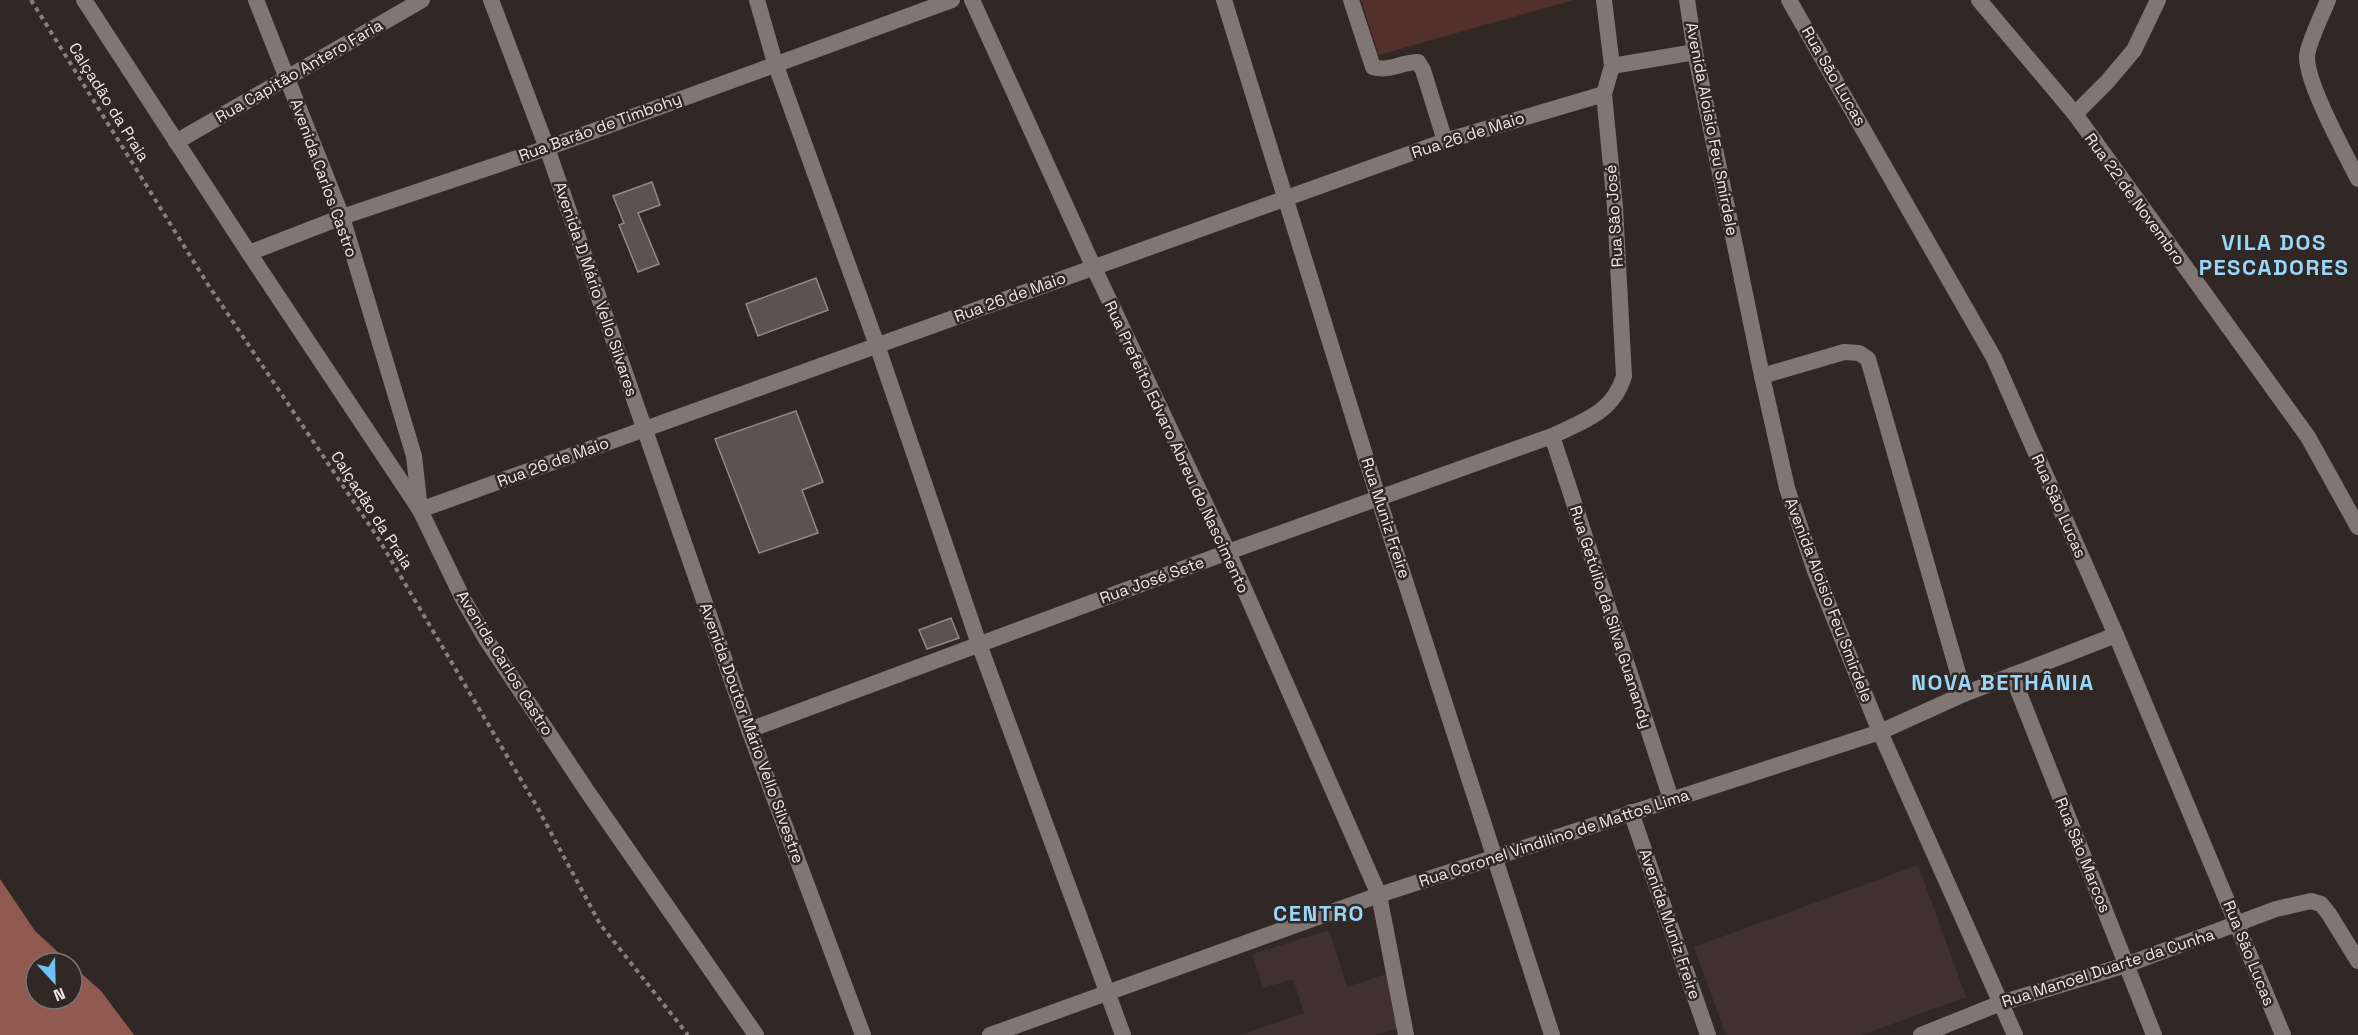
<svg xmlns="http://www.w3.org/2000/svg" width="2358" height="1035" font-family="'Space Grotesk',sans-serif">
<rect width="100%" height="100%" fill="#312826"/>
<g fill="#40312e">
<polygon points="1918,865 1966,997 1862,1035 1726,1035 1694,947"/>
<polygon points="1329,930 1347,987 1386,974 1403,1027 1376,1035 1240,1035 1304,1013 1293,979 1263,988 1252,954"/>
</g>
<polygon fill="#52312b" points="1361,0 1573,0 1379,55"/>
<polygon fill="#905a51" points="0,879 35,931 70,963 36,963 36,999 72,999 72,965 101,991 134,1035 0,1035"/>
<g fill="#5c5250" stroke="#948987" stroke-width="1.5">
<polygon points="652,182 660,205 638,213 659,264 638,272 619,225 624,223 613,196"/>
<polygon points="816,278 828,310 758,336 746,304"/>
<polygon points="796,411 823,482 802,490 818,533 759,553 715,439"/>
<polygon points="951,618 959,638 927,649 919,630"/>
</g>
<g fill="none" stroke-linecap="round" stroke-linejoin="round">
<polyline stroke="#877f7e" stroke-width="4" stroke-dasharray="4.5 4.5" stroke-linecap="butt" points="31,0 207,283 378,538 536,805 600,924 688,1035"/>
<g stroke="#807674" stroke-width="16">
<polyline points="256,0 342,217 414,456 420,510 1445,141 1604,94"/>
<polyline points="972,0 1094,268 1228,552 1379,895 1406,1035"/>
<polyline points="1224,0 1378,497 1552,1035"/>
<path d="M1351 0 1373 67C1390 72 1401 62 1418 62L1423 70 1445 141"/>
<polyline points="1789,0 1994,358 2116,635 2283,1035"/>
<polyline points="1979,0 2075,114 2308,437 2358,527"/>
<path d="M2328 0C2323 13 2308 43 2307 56 2306 83 2345 153 2358 179"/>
<polyline points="1612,66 1695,52"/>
<polyline points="2075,114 2107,82 2134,50 2158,0"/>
<polyline points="176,142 422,0"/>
<polyline points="249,253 342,217 547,148 952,0"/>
<polyline points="1762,376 1844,352 1859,353 1868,359 1964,694"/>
<polyline points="1552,436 1671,799"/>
<polyline points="2012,675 2154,1035"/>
<path d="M749 730 1228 552 1552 436C1583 421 1613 413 1624 376L1615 207 1604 94 1612 66 1604 0"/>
<polyline points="1631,812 1708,1035"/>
<polyline points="2001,1003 2126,965 2276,909 2311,901 2321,904 2329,914 2358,961"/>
<polyline points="990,1035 1379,895 1880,732 1964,694 2116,635"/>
</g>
<g stroke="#807674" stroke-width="16">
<polyline points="84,0 249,253 420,510 463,599 486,639 589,794 756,1035"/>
<polyline points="491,0 547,148 749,730 863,1035"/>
<polyline points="757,0 775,63 877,345 979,644 1123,1035"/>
<polyline points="1687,0 1695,52 1762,376 1787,488 1815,571 1880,732 2015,1035"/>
<polyline points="1921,1035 2001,1003"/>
</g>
</g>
<g text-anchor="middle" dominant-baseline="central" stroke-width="5" stroke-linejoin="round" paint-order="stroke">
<g font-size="16" fill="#eee8e7" stroke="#312826">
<text transform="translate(299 71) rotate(-30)">Rua Capitão Antero Faria</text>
<text transform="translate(1834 76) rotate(60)">Rua São Lucas</text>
<text transform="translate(109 102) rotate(58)">Calçadão da Praia</text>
<text transform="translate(600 127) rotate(-20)">Rua Barão de Timbohy</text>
<text transform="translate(1712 129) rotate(79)">Avenida Aloisio Feu Smirdele</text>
<text transform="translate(1468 135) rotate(-18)">Rua 26 de Maio</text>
<text transform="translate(324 178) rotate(70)">Avenida Carlos Castro</text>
<text transform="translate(2135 199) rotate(54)">Rua 22 de Novembro</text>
<text transform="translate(1614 216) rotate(-94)">Rua São José</text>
<text transform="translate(596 289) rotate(71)">Avenida D Mário Vello Silvares</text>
<text transform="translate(1010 297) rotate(-20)">Rua 26 de Maio</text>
<text transform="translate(1177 447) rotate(65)">Rua Prefeito Edvaro Abreu do Nascimento</text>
<text transform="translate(553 462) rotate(-20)">Rua 26 de Maio</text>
<text transform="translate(2059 506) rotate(66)">Rua São Lucas</text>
<text transform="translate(372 510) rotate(57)">Calçadão da Praia</text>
<text transform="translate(1386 518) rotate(72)">Rua Muniz Freire</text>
<text transform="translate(1152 580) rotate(-20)">Rua José Sete</text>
<text transform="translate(1829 600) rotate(69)">Avenida Aloisio Feu Smirdele</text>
<text transform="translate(1611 617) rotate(72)">Rua Getúlio da Silva Guanandy</text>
<text transform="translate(505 663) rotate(58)">Avenida Carlos Castro</text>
<text transform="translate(752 733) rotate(70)">Avenida Doutor Mário Vello Silvestre</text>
<text transform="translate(1554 838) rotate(-18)">Rua Coronel Vindilino de Mattos Lima</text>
<text transform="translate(2083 855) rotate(68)">Rua São Marcos</text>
<text transform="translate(1670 924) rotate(71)">Avenida Muniz Freire</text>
<text transform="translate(2249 953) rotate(68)">Rua São Lucas</text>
<text transform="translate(2108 968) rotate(-18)">Rua Manoel Duarte da Cunha</text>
</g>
<g font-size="22" font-weight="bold" letter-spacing="1.5" fill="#98d7fa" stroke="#312826">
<text x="2274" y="242">VILA DOS<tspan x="2274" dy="25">PESCADORES</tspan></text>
<text x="2003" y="682">NOVA BETHÂNIA</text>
<text x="1319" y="913">CENTRO</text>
</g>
</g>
<g transform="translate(54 981) rotate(158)"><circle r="28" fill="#312826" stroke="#7d7573" stroke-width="1.5"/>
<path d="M0-4.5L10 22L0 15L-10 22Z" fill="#6ac3f1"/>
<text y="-9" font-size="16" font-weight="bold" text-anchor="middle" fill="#eee8e7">N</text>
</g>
</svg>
